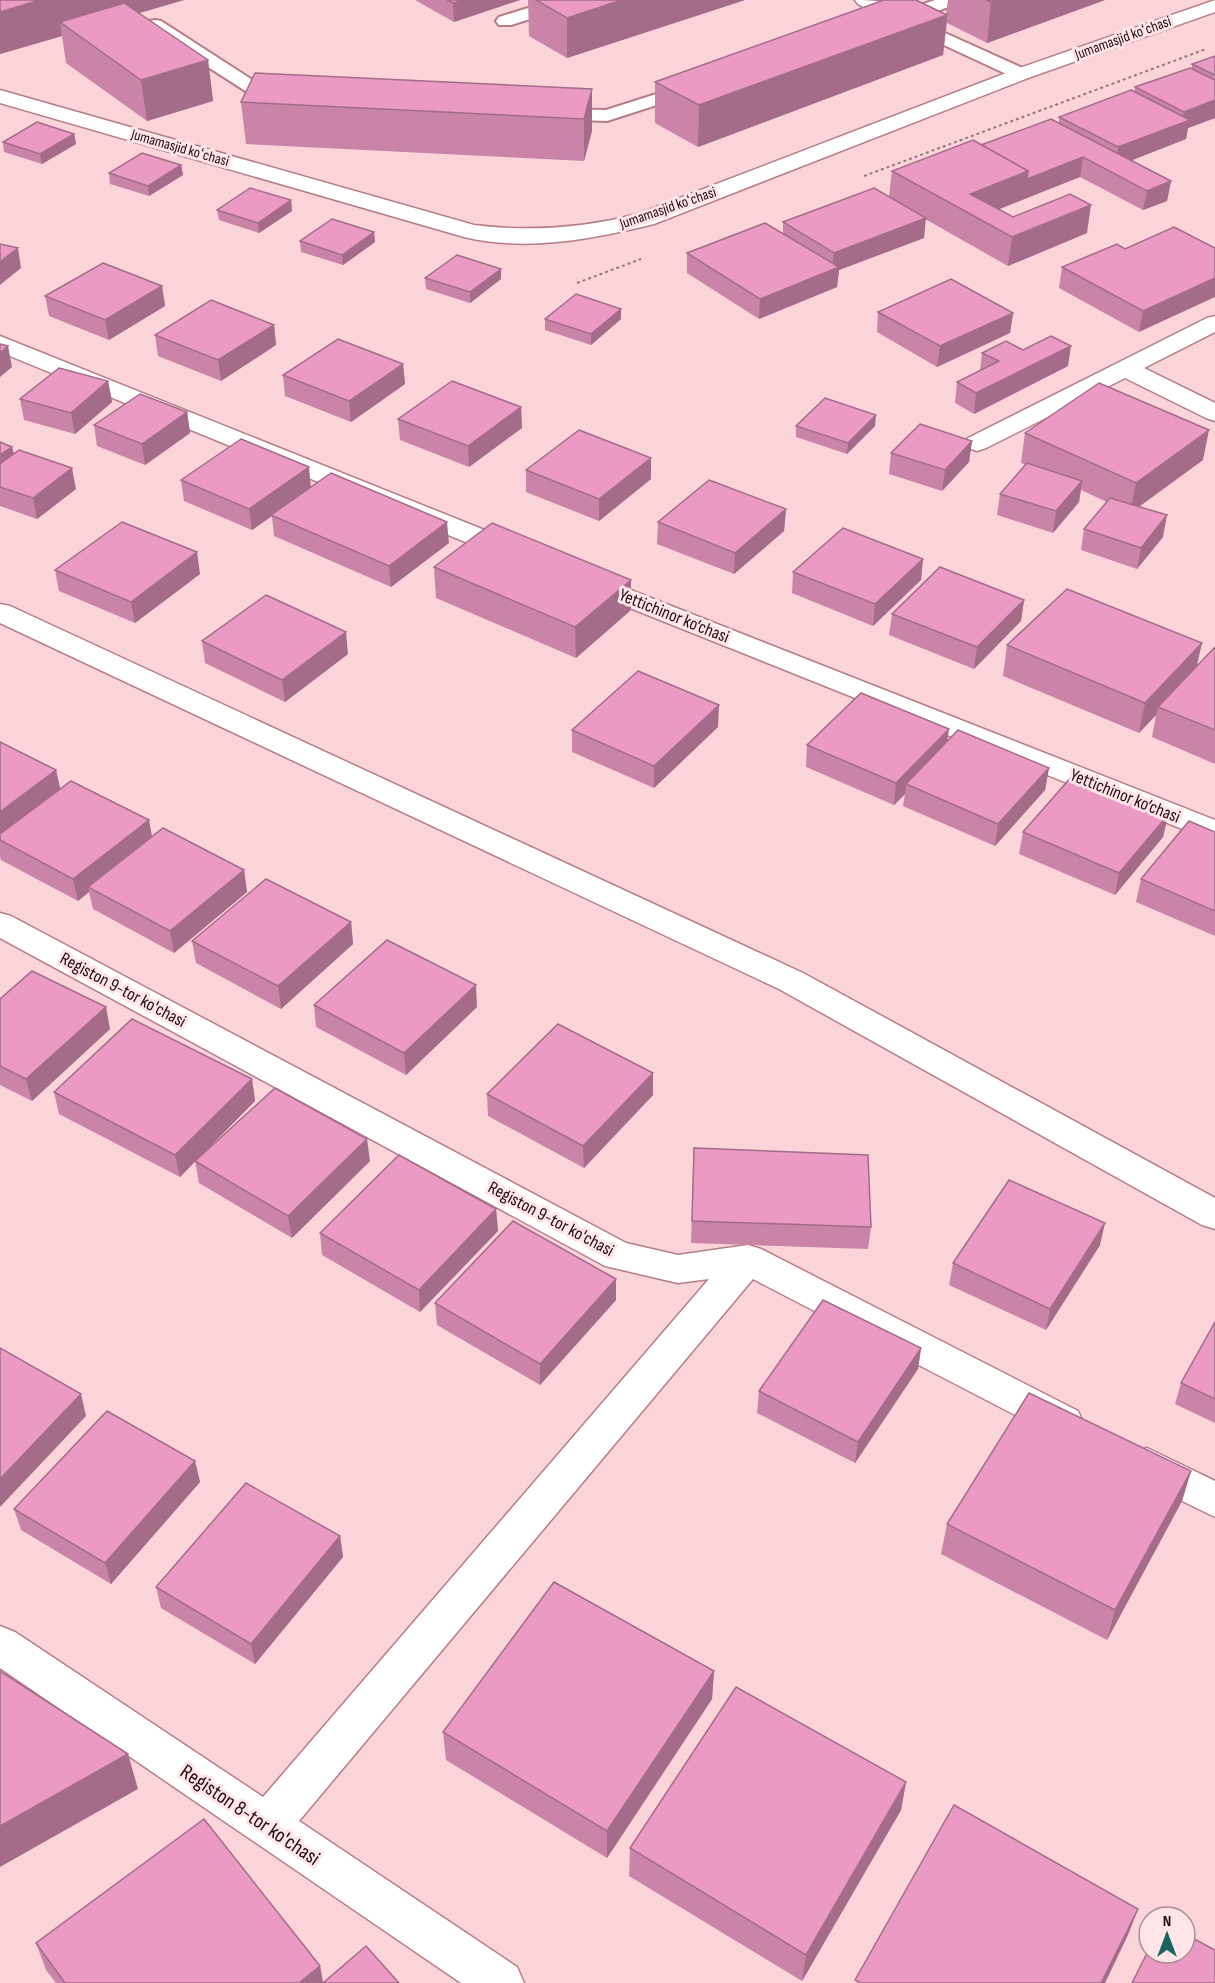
<svg xmlns="http://www.w3.org/2000/svg" width="1215" height="1983" font-family="'Sofia Sans Condensed',sans-serif">
<rect width="100%" height="100%" fill="#fad4d9"/>
<g fill="none" stroke-linecap="round" stroke-linejoin="round">
<g stroke="#b77d87" stroke-width="4">
<g id="lane">
<polygon points="554,0 579,0 577,4 511,25 499,25 496,21 499,17"/>
<polygon points="935,0 959,0 957,4 914,19 1027,70 1030,74 1027,78 1015,78 905,27 903,23 894,25 888,24 885,20 888,16"/>
<polygon points="155,20 161,21 274,94 291,96 294,100 291,104 285,105 264,103 149,29 146,25 149,21"/>
<polygon points="691,83 697,84 700,88 697,92 607,121 553,119 547,118 544,114 547,110 553,109 606,110"/>
</g>
</g>
<g stroke="#b77d87" stroke-width="3">
<g id="street">
<path d="M855 0C874 0 898 1 910 18L907 22C891 26 872 12 858 4Z"/>
<path d="M1215 0V12L1028 78 654 224C593 239 526 252 464 237L0 103V90L474 225C530 232 584 228 638 214L1014 70Z"/>
<polygon points="1215,316 1215,332 1144,368 1215,403 1215,421 1206,418 1125,378 986,448 977,451 968,448 964,443 968,438 1207,318"/>
<polygon points="0,336 527,547 531,553 527,559 517,561 507,559 0,352"/>
<polygon points="590,574 1215,820 1215,842 580,588 576,582 580,576"/>
<polygon points="0,604 10,606 803,973 1215,1198 1215,1229 1202,1225 779,989 0,623"/>
<polygon points="0,913 11,916 626,1243 678,1255 748,1245 761,1249 1078,1411 1083,1422 1078,1433 1064,1438 1050,1433 753,1279 299,1821 517,1967 524,1983 461,1983 0,1668 0,1626 15,1632 263,1797 709,1279 678,1283 605,1266 0,938"/>
<polygon points="1147,1448 1215,1481 1215,1517 1133,1477 1127,1465 1133,1453"/>
</g>
</g>
<g stroke="#95777b" stroke-width="2" stroke-dasharray="3 3" stroke-linecap="butt">
<polyline points="864,176 1206,49"/>
<polyline points="577,283 641,259"/>
</g>
<use href="#lane" fill="#fff" fill-rule="evenodd"/>
<use href="#street" fill="#fff" fill-rule="evenodd"/>
</g>
<g fill="#c984a8">
<polygon points="0,0 184,0 139,13 208,60 213,101 147,121 66,63 62,36 0,54"/>
<polygon points="415,0 520,0 454,22"/>
<polygon points="528,0 745,0 567,58 529,36"/>
<polygon points="948,0 1105,0 987,43 947,23 943,55 698,147 655,123 655,82 946,14"/>
<polygon points="1215,56 1215,118 1188,128 1186,139 1131,160 1171,181 1167,201 1143,210 1080,177 1024,198 998,209 1013,217 1087,233 1008,266 925,219 924,238 839,270 837,287 759,319 687,273 687,253 783,234 783,222 889,197 892,171 1059,123 1059,117 1134,92 1135,87 1192,68 1192,64"/>
<polygon points="592,89 592,131 584,161 246,144 241,102"/>
<polygon points="74,134 76,144 42,164 4,152 3,142"/>
<polygon points="181,165 183,175 149,196 110,184 109,173"/>
<polygon points="291,200 292,211 259,233 219,220 217,210"/>
<polygon points="1174,227 1139,332 1059,288 1062,267 1125,249"/>
<polygon points="374,232 375,242 343,265 301,252 300,241"/>
<polygon points="501,269 501,279 470,303 426,289 425,278"/>
<polygon points="162,286 165,306 109,340 49,316 45,296"/>
<polygon points="621,309 621,319 591,345 545,330 545,319"/>
<polygon points="878,312 1013,313 1010,333 937,367 877,332"/>
<polygon points="274,325 276,345 221,381 158,356 155,335"/>
<polygon points="1023,350 1068,366 974,414 955,403 957,382 980,371 982,353"/>
<polygon points="403,364 405,384 351,422 285,396 283,375"/>
<polygon points="108,381 112,402 75,434 24,420 20,399"/>
<polygon points="521,407 522,428 469,467 400,440 398,419"/>
<polygon points="187,412 190,433 145,465 97,446 94,425"/>
<polygon points="796,426 875,426 847,454 796,437"/>
<polygon points="1025,433 1203,460 1139,507 1163,537 1137,569 1081,550 1084,529 1107,502 1081,490 1079,502 1053,533 997,515 1000,494 1026,465 1021,463"/>
<polygon points="972,441 969,462 942,491 889,474 891,453"/>
<polygon points="0,442 12,447 14,454 76,489 37,519 0,506"/>
<polygon points="651,458 651,479 599,521 526,492 526,470"/>
<polygon points="181,480 311,487 449,543 391,587 274,536 272,516 252,530 184,501"/>
<polygon points="786,509 784,531 734,574 657,544 658,522"/>
<polygon points="923,559 921,580 873,626 792,593 793,572"/>
<polygon points="434,567 631,610 576,658 436,598"/>
<polygon points="55,570 200,574 135,623 59,591"/>
<polygon points="1024,600 1021,621 974,669 889,635 892,614"/>
<polygon points="202,641 348,654 285,702 205,663"/>
<polygon points="1007,645 1197,665 1215,647 1215,764 1152,737 1156,715 1139,733 1003,676"/>
<polygon points="718,727 654,788 572,752 572,730"/>
<polygon points="0,742 56,770 60,790 152,837 244,870 247,892 174,953 93,909 89,892 78,901 1,860 0,856"/>
<polygon points="947,742 1049,768 1045,790 995,846 903,806 905,794 894,805 806,767 807,745"/>
<polygon points="1168,815 1163,837 1115,895 1019,854 1023,832"/>
<polygon points="1215,832 1215,936 1136,902 1141,879"/>
<polygon points="351,922 353,944 281,1009 196,963 192,941"/>
<polygon points="0,999 110,1029 32,1101 0,1085"/>
<polygon points="314,1005 477,1007 406,1075 316,1027"/>
<polygon points="252,1079 255,1101 197,1159 370,1161 292,1238 199,1183 195,1161 180,1177 59,1114 54,1092"/>
<polygon points="487,1094 653,1095 584,1168 488,1116"/>
<polygon points="694,1148 871,1227 868,1249 691,1243"/>
<polygon points="496,1209 498,1231 420,1312 322,1255 320,1233"/>
<polygon points="1100,1245 1046,1330 949,1285 953,1263"/>
<polygon points="616,1279 616,1300 540,1385 437,1325 435,1303"/>
<polygon points="1215,1322 1215,1423 1175,1404 1181,1383"/>
<polygon points="921,1348 918,1369 855,1463 757,1413 759,1391"/>
<polygon points="195,1461 200,1482 111,1584 21,1530 14,1509"/>
<polygon points="1191,1471 1182,1501 1107,1640 941,1554 947,1524"/>
<polygon points="340,1536 343,1557 255,1664 161,1608 156,1587"/>
<polygon points="714,1671 712,1699 607,1858 446,1760 443,1732"/>
<polygon points="906,1782 901,1810 802,1981 629,1876 630,1848"/>
<polygon points="36,1943 320,1966 323,1983 399,1983 56,1983 46,1970"/>
</g>
<g fill="#a46c88">
<polygon points="40,0 184,0 74,32 60,22 62,36 0,54 0,12"/>
<polygon points="464,0 520,0 454,22 453,3"/>
<polygon points="622,0 745,0 567,58 567,18"/>
<polygon points="998,0 1105,0 987,43 991,2"/>
<polygon points="947,15 943,55 698,147 699,105"/>
<polygon points="208,60 213,101 147,121 141,80"/>
<polygon points="592,89 592,131 584,161 584,119"/>
<polygon points="1215,100 1215,118 1188,128 1186,139 1115,167 1118,147 1182,123 1184,112"/>
<polygon points="74,134 76,144 42,164 40,154"/>
<polygon points="1083,157 1080,177 977,218 970,194 1028,171"/>
<polygon points="181,165 183,175 149,196 148,186"/>
<polygon points="1171,181 1167,201 1143,210 1147,191"/>
<polygon points="291,200 292,211 259,233 258,223"/>
<polygon points="1091,205 1087,233 1008,266 1012,237"/>
<polygon points="926,218 924,238 839,270 837,287 759,319 760,299 832,270 834,253"/>
<polygon points="374,232 375,242 343,265 342,255"/>
<polygon points="18,248 21,268 0,285 0,262"/>
<polygon points="501,269 501,279 470,303 470,292"/>
<polygon points="1215,278 1215,297 1139,332 1143,311"/>
<polygon points="162,286 165,306 109,340 105,320"/>
<polygon points="621,309 621,319 591,345 591,334"/>
<polygon points="1013,313 1010,333 937,367 940,346"/>
<polygon points="274,325 276,345 221,381 218,360"/>
<polygon points="8,346 12,367 0,377 0,353"/>
<polygon points="1071,346 1068,366 974,414 976,393"/>
<polygon points="403,364 405,384 351,422 349,401"/>
<polygon points="108,381 112,402 75,434 71,413"/>
<polygon points="521,407 522,428 469,467 468,446"/>
<polygon points="187,412 190,433 145,465 142,444"/>
<polygon points="876,415 875,426 847,454 848,443"/>
<polygon points="1209,430 1203,460 1130,513 1136,483"/>
<polygon points="972,441 969,462 942,491 945,470"/>
<polygon points="12,447 17,468 0,479 0,455"/>
<polygon points="651,458 651,479 599,521 599,499"/>
<polygon points="309,467 311,488 271,515 272,516 252,530 249,509"/>
<polygon points="72,468 76,489 37,519 33,498"/>
<polygon points="1082,481 1079,502 1053,533 1056,511"/>
<polygon points="786,509 784,531 734,574 735,553"/>
<polygon points="1167,515 1163,537 1137,569 1141,548"/>
<polygon points="447,522 449,543 391,587 389,566"/>
<polygon points="197,552 200,574 135,623 131,602"/>
<polygon points="923,559 921,580 873,626 875,604"/>
<polygon points="631,580 631,610 576,658 575,627"/>
<polygon points="1024,600 1021,621 974,669 977,647"/>
<polygon points="346,632 348,654 285,702 282,680"/>
<polygon points="1202,643 1195,674 1158,707 1156,715 1139,733 1145,703"/>
<polygon points="719,705 718,727 654,788 654,766"/>
<polygon points="949,729 946,751 906,784 905,794 894,805 896,783"/>
<polygon points="1049,768 1045,790 995,846 998,824"/>
<polygon points="56,770 61,792 0,837 0,812"/>
<polygon points="1168,815 1163,837 1115,895 1119,873"/>
<polygon points="149,820 153,842 88,887 89,892 78,901 73,879"/>
<polygon points="244,870 247,892 174,953 170,931"/>
<polygon points="351,922 353,944 281,1009 278,986"/>
<polygon points="476,985 477,1007 406,1075 404,1053"/>
<polygon points="106,1007 110,1029 32,1101 26,1079"/>
<polygon points="653,1073 653,1095 584,1168 583,1146"/>
<polygon points="252,1079 255,1101 180,1177 175,1155"/>
<polygon points="367,1139 370,1161 292,1238 288,1216"/>
<polygon points="496,1209 498,1231 420,1312 419,1290"/>
<polygon points="1105,1223 1100,1245 1046,1330 1050,1309"/>
<polygon points="616,1279 616,1300 540,1385 540,1364"/>
<polygon points="921,1348 918,1369 855,1463 858,1442"/>
<polygon points="81,1394 86,1416 0,1507 0,1479"/>
<polygon points="195,1461 200,1482 111,1584 105,1563"/>
<polygon points="1191,1471 1182,1501 1107,1640 1115,1610"/>
<polygon points="340,1536 343,1557 255,1664 251,1644"/>
<polygon points="714,1671 712,1699 607,1858 607,1831"/>
<polygon points="128,1754 138,1789 0,1867 0,1826"/>
<polygon points="906,1782 901,1810 802,1981 806,1955"/>
<polygon points="1138,1909 1128,1935 1105,1983 1101,1983"/>
<polygon points="320,1966 323,1983 299,1983"/>
</g>
<g fill="#ea9ac3" stroke="#a46c88" stroke-width="1.5">
<polygon points="0,0 40,0 0,12"/>
<polygon points="447,0 464,0 453,3"/>
<polygon points="536,0 622,0 567,18"/>
<polygon points="884,0 916,0 947,15 699,105 655,82"/>
<polygon points="986,0 998,0 991,2"/>
<polygon points="124,3 208,60 141,80 60,22"/>
<polygon points="1215,56 1215,75 1192,64"/>
<polygon points="1190,68 1215,80 1215,100 1184,112 1135,87"/>
<polygon points="255,73 592,89 584,119 241,102"/>
<polygon points="1131,90 1190,120 1118,147 1059,117"/>
<polygon points="1051,119 1171,181 1147,191 1083,157 1027,179 1028,171 981,145"/>
<polygon points="37,122 74,134 40,154 3,142"/>
<polygon points="973,140 1028,171 970,194 1013,217 1070,194 1091,205 1012,237 892,171"/>
<polygon points="142,153 181,165 148,186 109,173"/>
<polygon points="250,188 291,200 258,223 217,210"/>
<polygon points="874,188 926,218 834,253 783,222"/>
<polygon points="332,219 374,232 342,255 300,241"/>
<polygon points="765,223 839,267 760,299 687,253"/>
<polygon points="1174,227 1215,248 1215,278 1143,311 1062,267 1117,244 1125,249"/>
<polygon points="0,244 18,248 0,262"/>
<polygon points="457,255 501,269 470,292 425,278"/>
<polygon points="103,263 162,286 105,320 45,296"/>
<polygon points="951,279 1013,313 940,346 878,312"/>
<polygon points="576,294 621,309 591,334 545,319"/>
<polygon points="211,300 274,325 218,360 155,335"/>
<polygon points="1051,336 1071,346 976,393 957,382 999,361 982,353 1006,341 1023,350"/>
<polygon points="338,339 403,364 349,401 283,375"/>
<polygon points="0,344 8,346 0,353"/>
<polygon points="59,368 108,381 71,413 20,399"/>
<polygon points="452,381 521,407 468,446 398,419"/>
<polygon points="1099,383 1209,430 1136,483 1025,433"/>
<polygon points="140,394 187,412 142,444 94,425"/>
<polygon points="825,398 876,415 848,443 796,426"/>
<polygon points="920,424 972,441 945,470 891,453"/>
<polygon points="579,430 651,458 599,499 526,470"/>
<polygon points="241,439 309,467 249,509 181,480"/>
<polygon points="0,442 12,447 0,455"/>
<polygon points="19,450 72,468 33,498 0,487 0,464"/>
<polygon points="1027,463 1082,481 1056,511 1000,494"/>
<polygon points="331,473 447,522 389,566 271,515"/>
<polygon points="709,480 786,509 735,553 658,522"/>
<polygon points="1110,498 1167,515 1141,548 1084,529"/>
<polygon points="122,522 197,552 131,602 55,570"/>
<polygon points="492,523 631,580 575,627 434,567"/>
<polygon points="843,528 923,559 875,604 793,572"/>
<polygon points="940,567 1024,600 977,647 892,614"/>
<polygon points="1067,589 1202,643 1145,703 1007,645"/>
<polygon points="266,595 346,632 282,680 202,641"/>
<polygon points="1215,647 1215,730 1158,707"/>
<polygon points="638,671 719,705 654,766 572,730"/>
<polygon points="861,693 949,729 896,783 807,745"/>
<polygon points="958,730 1049,768 998,824 906,784"/>
<polygon points="0,742 56,770 0,812"/>
<polygon points="1073,775 1168,815 1119,873 1023,832"/>
<polygon points="71,781 149,820 73,879 0,840 0,834"/>
<polygon points="1189,821 1215,832 1215,911 1141,879"/>
<polygon points="163,828 244,870 170,931 88,887"/>
<polygon points="266,879 351,922 278,986 192,941"/>
<polygon points="387,940 476,985 404,1053 314,1005"/>
<polygon points="32,971 106,1007 26,1079 0,1066 0,999"/>
<polygon points="132,1019 252,1079 175,1155 54,1092"/>
<polygon points="558,1024 653,1073 583,1146 487,1094"/>
<polygon points="275,1088 367,1139 288,1216 195,1161"/>
<polygon points="694,1148 868,1155 871,1227 692,1221"/>
<polygon points="399,1155 496,1209 419,1290 320,1233"/>
<polygon points="1009,1180 1105,1223 1050,1309 953,1263"/>
<polygon points="513,1221 616,1279 540,1364 435,1303"/>
<polygon points="823,1300 921,1348 858,1442 759,1391"/>
<polygon points="1215,1322 1215,1399 1181,1383"/>
<polygon points="0,1348 81,1394 0,1479"/>
<polygon points="1029,1393 1191,1471 1115,1610 947,1524"/>
<polygon points="107,1411 195,1461 105,1563 14,1509"/>
<polygon points="246,1483 340,1536 251,1644 156,1587"/>
<polygon points="554,1582 714,1671 607,1831 443,1732"/>
<polygon points="0,1671 128,1754 0,1826"/>
<polygon points="736,1687 906,1782 806,1955 630,1848"/>
<polygon points="954,1805 1138,1909 1101,1983 860,1983 855,1980"/>
<polygon points="204,1819 320,1966 299,1983 65,1983 36,1943"/>
<polygon points="1185,1934 1215,1950 1215,1983 1132,1983 1149,1949 1149,1953 1185,1953"/>
<polygon points="366,1946 399,1983 323,1983"/>
</g>
<g text-anchor="middle" dominant-baseline="central" stroke-width="6" stroke-linejoin="round" paint-order="stroke">
<g font-size="15" fill="#230e12" stroke="#ffe5e8">
<text transform="translate(1123 38) rotate(-20)">Jumamasjid koʻchasi</text>
<text transform="translate(180 148) rotate(16)">Jumamasjid koʻchasi</text>
<text transform="translate(668 208) rotate(-19)">Jumamasjid koʻchasi</text>
</g>
<g font-size="18" fill="#230e12" stroke="#ffe5e8">
<text transform="translate(674 616) rotate(22)">Yettichinor ko‘chasi</text>
<text transform="translate(1125 796) rotate(22)">Yettichinor ko‘chasi</text>
<text transform="translate(123 990) rotate(28)">Registon 9-tor ko'chasi</text>
<text transform="translate(551 1219) rotate(28)">Registon 9-tor ko'chasi</text>
</g>
<g font-size="21" fill="#230e12" stroke="#ffe5e8">
<text transform="translate(250 1815) rotate(34)">Registon 8-tor ko'chasi</text>
</g>
</g>
<g transform="translate(1167 1935)"><circle r="28" fill="#ffe5e8" stroke="#a78f92" stroke-width="1.5"/>
<path d="M0-4.5L10 22L0 15L-10 22Z" fill="#18645f"/>
<text y="-9" font-size="16" font-weight="bold" text-anchor="middle" fill="#230e12">N</text>
</g>
</svg>
